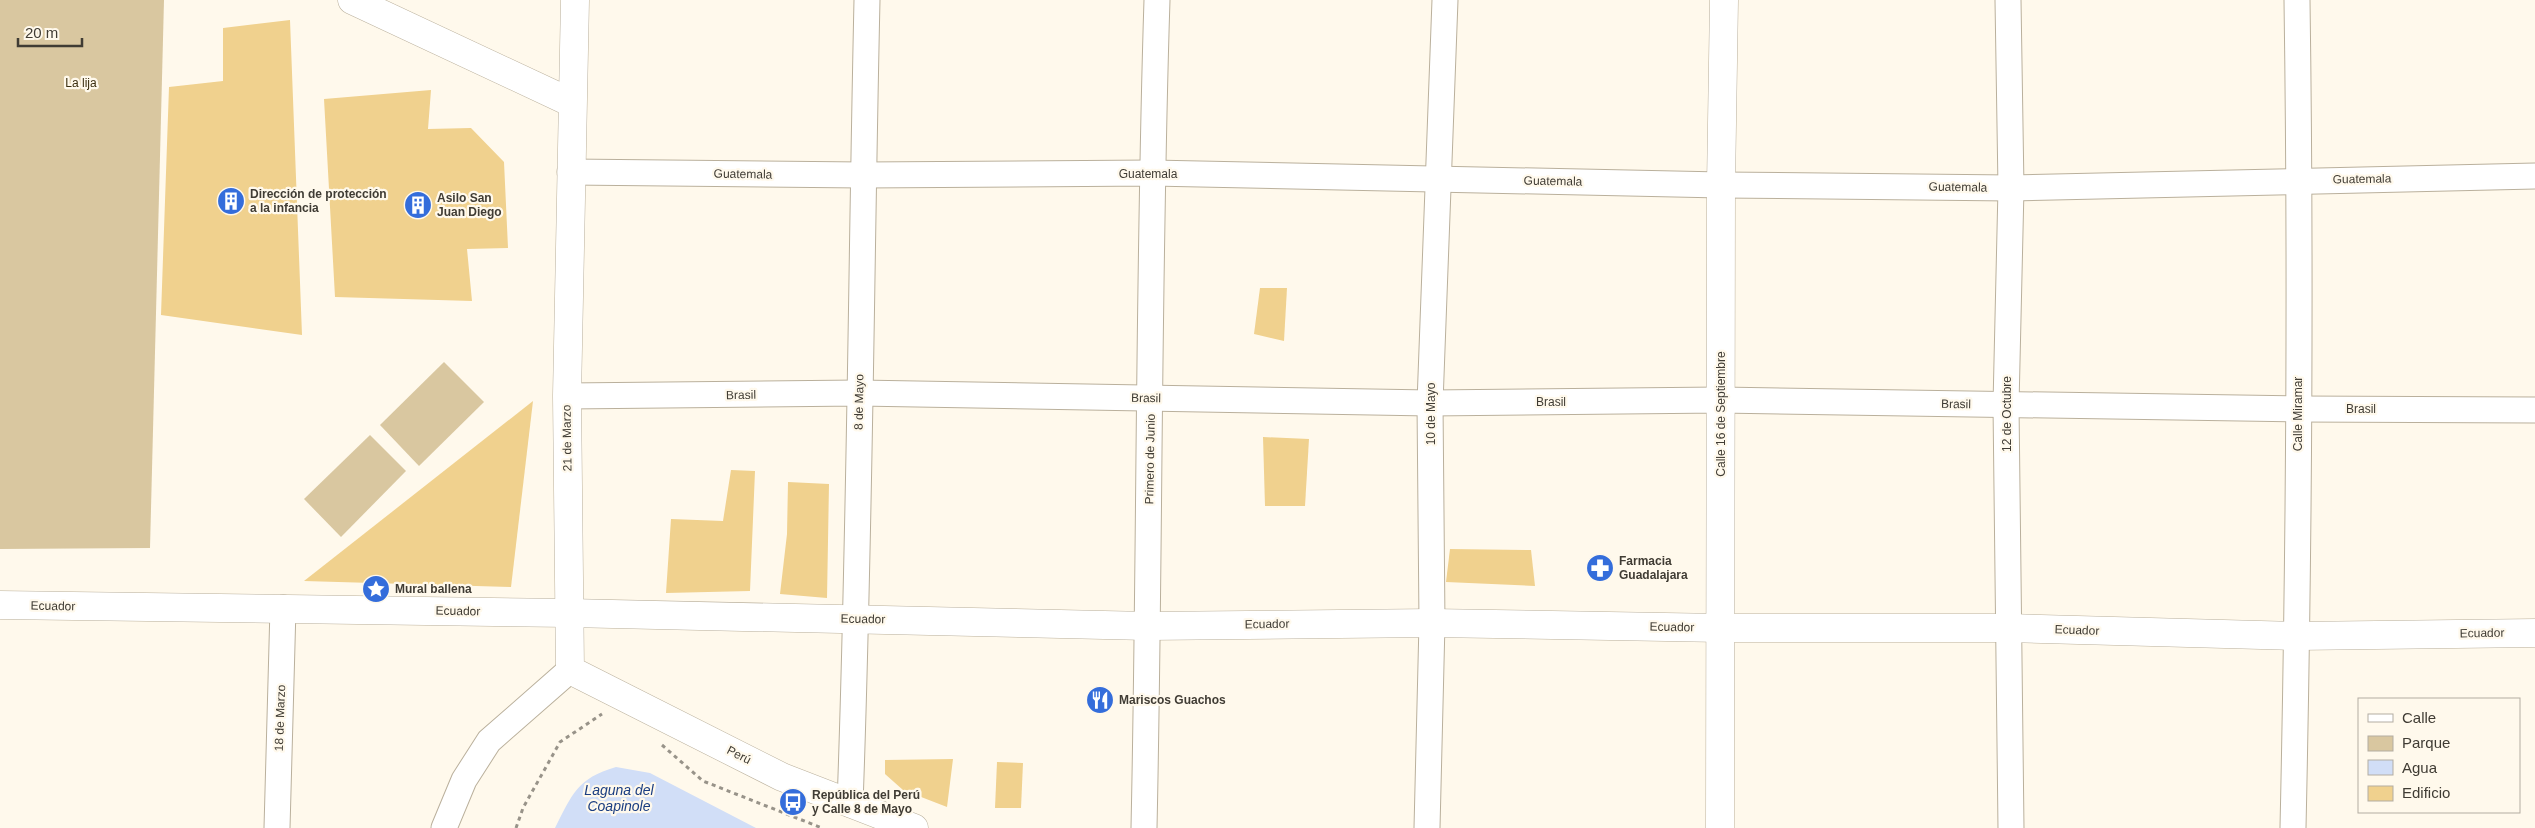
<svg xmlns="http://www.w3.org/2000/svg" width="2535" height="828" font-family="Arial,sans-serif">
<rect width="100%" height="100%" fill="#fff9ec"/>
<g fill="#d9c7a0">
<polygon points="0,0 164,0 150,548 0,549"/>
<polygon points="444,362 484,402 419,466 380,425"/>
<polygon points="370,435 406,471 341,537 304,499"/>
</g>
<path fill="#d1def7" d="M616 767 650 773 756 828H555C572 795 577 778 616 767Z"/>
<g fill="#f0d18e">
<polygon points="290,20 302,335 161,315 169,87 223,81 223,28"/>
<polygon points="431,90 428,129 471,128 504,162 508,248 467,249 472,301 335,297 324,99"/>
<polygon points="1260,288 1287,288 1284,341 1254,334"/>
<polygon points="533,401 511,587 304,581"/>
<polygon points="1263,437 1309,439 1305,506 1265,506"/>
<polygon points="731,470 755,471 750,591 666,593 671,519 723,521"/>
<polygon points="788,482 829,484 827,598 780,594 787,534"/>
<polygon points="1450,549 1531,550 1535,586 1446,582"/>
<polygon points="953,759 947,807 903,790 885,774 885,760"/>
<polygon points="997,762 1023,763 1021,808 995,808"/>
</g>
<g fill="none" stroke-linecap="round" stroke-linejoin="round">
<g stroke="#bab09c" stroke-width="27">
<g id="street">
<polyline points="2008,0 2011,188 2006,405 2011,828"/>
<polyline points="570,172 863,175 1152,173 1721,185 2011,188 2535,176"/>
<polyline points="567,396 859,393 1430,403 1720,400 2297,409 2535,410"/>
<path d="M850 804C860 536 861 268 867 0"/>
<polyline points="277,828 283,608"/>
<polyline points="444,828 464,780 489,741 570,670"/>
<path d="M1144 828C1150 552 1148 276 1157 0"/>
<polyline points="1427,828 1432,623 1430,403 1445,0"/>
<path d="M2293 828C2299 552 2301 276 2297 0"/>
</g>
</g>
<g stroke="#bab09c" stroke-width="29">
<g id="secondary">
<polyline points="352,0 572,103"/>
<polyline points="575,0 567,396 570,670 782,777 914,828"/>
<polyline points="0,605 569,613 1148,626 1432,623 1722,628 2008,628 2297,636 2535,633"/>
<polyline points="1720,828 1721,185 1724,0"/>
</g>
</g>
<g stroke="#989389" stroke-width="3" stroke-dasharray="4 4" stroke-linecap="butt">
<polyline points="662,745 703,781 822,828"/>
<polyline points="516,828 523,808 560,742 602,714"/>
</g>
<use href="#street" stroke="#fff" stroke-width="25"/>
<use href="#secondary" stroke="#fff" stroke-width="28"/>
</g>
<defs>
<g id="building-disc" transform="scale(1.4375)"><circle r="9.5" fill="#346ddb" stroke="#fff9ec"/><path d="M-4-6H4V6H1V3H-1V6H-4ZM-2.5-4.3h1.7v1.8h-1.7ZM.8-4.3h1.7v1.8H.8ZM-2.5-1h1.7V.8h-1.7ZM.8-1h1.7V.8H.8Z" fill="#fff"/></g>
<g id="pharmacy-disc" transform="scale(1.4375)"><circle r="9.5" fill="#346ddb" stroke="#fff9ec"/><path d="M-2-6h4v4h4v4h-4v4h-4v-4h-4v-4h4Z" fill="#fff"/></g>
<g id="sight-disc" transform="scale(1.4375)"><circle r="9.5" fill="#346ddb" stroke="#fff9ec"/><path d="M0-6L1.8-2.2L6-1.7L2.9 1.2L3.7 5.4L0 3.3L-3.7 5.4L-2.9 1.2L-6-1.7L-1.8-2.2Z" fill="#fff"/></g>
<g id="restaurant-disc" transform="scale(1.4375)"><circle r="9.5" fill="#346ddb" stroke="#fff9ec"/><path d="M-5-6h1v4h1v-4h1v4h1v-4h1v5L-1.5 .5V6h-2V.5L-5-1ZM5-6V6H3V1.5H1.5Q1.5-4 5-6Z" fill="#fff"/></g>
<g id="bus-disc" transform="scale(1.4375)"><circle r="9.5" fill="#346ddb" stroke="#fff9ec"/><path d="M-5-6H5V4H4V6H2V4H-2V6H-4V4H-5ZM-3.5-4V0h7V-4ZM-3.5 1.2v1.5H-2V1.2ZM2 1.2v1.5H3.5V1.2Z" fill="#fff"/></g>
</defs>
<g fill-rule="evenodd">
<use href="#building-disc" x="231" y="201"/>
<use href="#building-disc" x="418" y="205"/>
<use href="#pharmacy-disc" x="1600" y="568"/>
<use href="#sight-disc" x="376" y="589"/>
<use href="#restaurant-disc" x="1100" y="700"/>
<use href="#bus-disc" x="793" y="802"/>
</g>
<g text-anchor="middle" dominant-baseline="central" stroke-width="4.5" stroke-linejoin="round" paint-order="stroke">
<g font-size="12" fill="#3b2e10" stroke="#fff9ec">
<text x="81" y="83">La lija</text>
</g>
<g font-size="12" fill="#403c34" stroke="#fff9ec">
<text transform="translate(743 174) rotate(1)">Guatemala</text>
<text x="1148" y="174">Guatemala</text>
<text transform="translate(2362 179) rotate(-1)">Guatemala</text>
<text transform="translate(1553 181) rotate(1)">Guatemala</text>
<text transform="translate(1958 187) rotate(1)">Guatemala</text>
<text transform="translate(741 395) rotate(-1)">Brasil</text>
<text transform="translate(1146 398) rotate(1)">Brasil</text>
<text transform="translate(859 402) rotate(-89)">8 de Mayo</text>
<text x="1551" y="402">Brasil</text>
<text transform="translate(1956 404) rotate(1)">Brasil</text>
<text x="2361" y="409">Brasil</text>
<text transform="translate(1431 414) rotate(-90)">10 de Mayo</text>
<text transform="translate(1721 414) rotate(-90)">Calle 16 de Septiembre</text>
<text transform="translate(2007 414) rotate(-90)">12 de Octubre</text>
<text transform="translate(2298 414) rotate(-90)">Calle Miramar</text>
<text transform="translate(567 438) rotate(-91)">21 de Marzo</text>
<text transform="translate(1150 459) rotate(-89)">Primero de Junio</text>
<text transform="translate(53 606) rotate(1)">Ecuador</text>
<text transform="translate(458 611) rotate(1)">Ecuador</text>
<text transform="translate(863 619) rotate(1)">Ecuador</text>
<text transform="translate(1267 624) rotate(-1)">Ecuador</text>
<text transform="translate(1672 627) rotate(1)">Ecuador</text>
<text transform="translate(2077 630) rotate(2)">Ecuador</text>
<text transform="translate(2482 633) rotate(-1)">Ecuador</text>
<text transform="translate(280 718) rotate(-88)">18 de Marzo</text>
<text transform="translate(739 755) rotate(27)">Perú</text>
</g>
<g font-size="12" font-weight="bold" fill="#403c34" stroke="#fff9ec" text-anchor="start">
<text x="250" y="194">Dirección de protección<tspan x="250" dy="14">a la infancia</tspan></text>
<text x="437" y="198">Asilo San<tspan x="437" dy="14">Juan Diego</tspan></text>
<text x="1619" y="561">Farmacia<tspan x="1619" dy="14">Guadalajara</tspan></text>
<text x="395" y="589">Mural ballena</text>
<text x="1119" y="700">Mariscos Guachos</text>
<text x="812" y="795">República del Perú<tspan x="812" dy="14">y Calle 8 de Mayo</tspan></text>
</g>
<g font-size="14" font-style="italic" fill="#1a3d81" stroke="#fff9ec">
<text x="619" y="790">Laguna del<tspan x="619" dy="16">Coapinole</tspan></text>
</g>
</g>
<rect x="2358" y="698" width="162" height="115" fill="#fff9ec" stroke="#b3ada2"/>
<rect x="2368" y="714" width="25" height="8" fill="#ffffff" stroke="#b3ada2"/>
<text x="2402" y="723" font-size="15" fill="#403c34">Calle</text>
<rect x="2368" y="736" width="25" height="15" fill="#d9c7a0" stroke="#b3ada2"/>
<text x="2402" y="748" font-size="15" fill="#403c34">Parque</text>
<rect x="2368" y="760" width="25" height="15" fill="#d1def7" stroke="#b3ada2"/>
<text x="2402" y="773" font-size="15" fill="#403c34">Agua</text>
<rect x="2368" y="786" width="25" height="15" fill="#f0d18e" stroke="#b3ada2"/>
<text x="2402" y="798" font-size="15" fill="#403c34">Edificio</text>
<path d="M18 38v8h64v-8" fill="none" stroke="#403c34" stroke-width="2.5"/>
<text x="25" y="38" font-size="15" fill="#403c34" stroke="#fff9ec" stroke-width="4" paint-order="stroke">20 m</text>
</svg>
